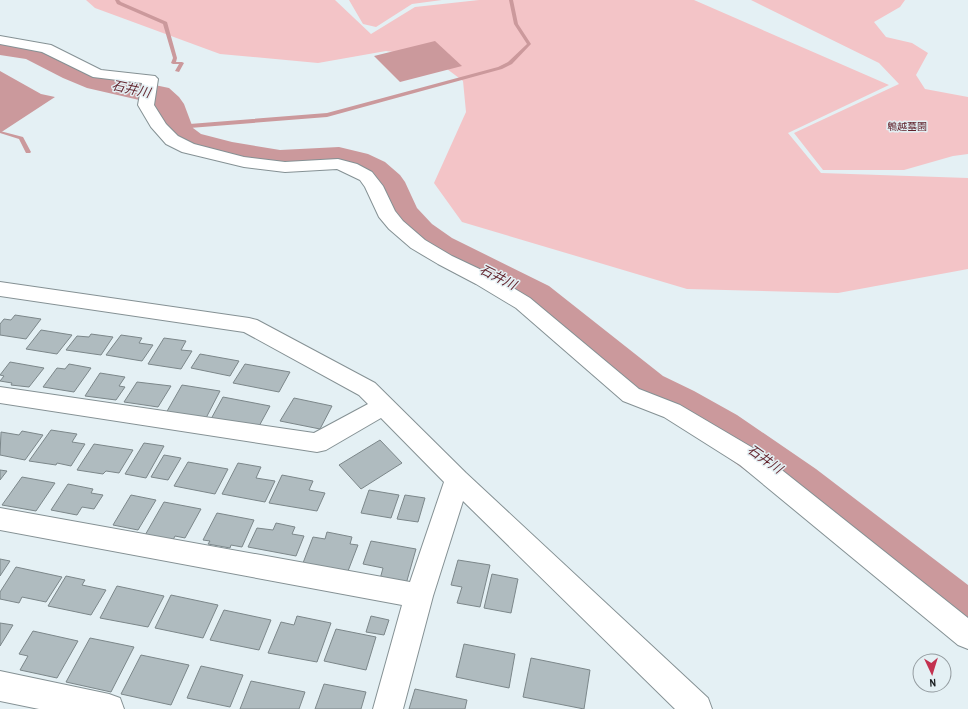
<svg xmlns="http://www.w3.org/2000/svg" width="968" height="709" font-family="'Archivo Narrow','Noto Sans JP',sans-serif">
<rect width="100%" height="100%" fill="#e4f0f4"/>
<g fill="#f3c4c7">
<polygon points="86,0 335,0 371,34 415,7 479,0 694,0 889,85 788,133 821,173 968,178 968,269 838,293 687,289 462,222 434,183 466,112 463,81 431,57 386,51 318,63 220,54 95,8"/>
<polygon points="349,0 442,0 412,4 376,27 363,24"/>
<polygon points="751,0 905,0 900,7 874,22 886,37 912,43 928,53 916,75 925,89 968,97 968,154 953,156 904,170 823,170 794,133 899,84 879,63"/>
</g>
<g fill="#cb999c">
<polygon points="435,41 462,66 400,82 374,56"/>
<polygon points="0,71 41,94 55,97 0,133"/>
</g>
<g fill="none" stroke-linecap="round" stroke-linejoin="round">
<g fill="#cb999c" fill-rule="evenodd">
<polygon points="115,0 119,0 121,2 167,22 177,58 176,62 182,62 184,63 179,72 175,71 179,64 173,64 171,63 173,58 163,24 117,4"/>
<polygon points="509,0 513,0 518,24 531,44 512,64 502,69 327,117 177,129 174,127 177,125 327,113 498,67 508,62 527,44 514,24"/>
<polygon points="0,131 23,137 31,152 30,153 26,153 19,139 0,133"/>
</g>
<polygon fill="#cb999c" fill-rule="evenodd" points="0,37 44,46 83,66 107,75 169,88 179,97 184,104 193,128 201,134 232,142 280,150 339,147 368,154 385,162 400,175 405,182 417,208 432,224 452,238 549,286 663,376 694,391 737,415 816,469 968,585 968,643 948,636 782,497 705,441 662,415 631,400 521,304 426,254 406,240 388,221 374,195 372,186 361,176 339,167 280,170 230,162 177,148 163,132 154,108 148,102 87,88 63,78 26,59 0,55"/>
</g>
<g fill="#afbbbf" stroke="#7c878a">
<polygon points="15,315 41,319 26,339 0,335 0,324 4,319 11,320"/>
<polygon points="41,330 72,335 57,354 26,349"/>
<polygon points="91,334 113,337 101,355 66,350 77,336 89,337"/>
<polygon points="121,335 142,338 139,343 153,345 142,361 106,355"/>
<polygon points="164,338 186,341 181,350 192,351 181,369 148,364"/>
<polygon points="200,354 239,361 230,376 191,368"/>
<polygon points="10,362 44,368 29,387 11,385 12,383 0,381 4,376 0,375"/>
<polygon points="69,364 91,368 74,392 43,387 57,368 65,369"/>
<polygon points="245,364 290,372 279,392 233,383"/>
<polygon points="100,373 125,377 119,386 125,387 116,400 85,396"/>
<polygon points="137,382 171,386 158,407 124,402"/>
<polygon points="182,385 220,391 206,418 166,413"/>
<polygon points="223,397 270,406 258,428 211,419"/>
<polygon points="294,398 332,406 320,429 280,421"/>
<polygon points="51,430 77,434 72,442 85,444 71,466 57,463 56,465 29,461"/>
<polygon points="22,431 43,435 25,460 0,455 1,432 19,435"/>
<polygon points="380,440 402,463 361,489 339,465"/>
<polygon points="144,443 164,446 146,478 125,474"/>
<polygon points="94,444 133,450 119,473 106,471 103,474 77,470"/>
<polygon points="164,455 181,458 168,480 151,477"/>
<polygon points="188,462 228,469 215,494 174,486"/>
<polygon points="238,463 261,467 256,478 275,481 265,502 222,494"/>
<polygon points="0,470 7,471 0,480"/>
<polygon points="282,475 313,481 309,490 325,493 317,511 269,503"/>
<polygon points="22,477 55,483 36,511 2,505"/>
<polygon points="68,484 93,489 91,493 103,495 94,509 82,507 77,515 51,510"/>
<polygon points="369,490 399,495 391,518 361,513"/>
<polygon points="131,495 156,500 138,530 113,525"/>
<polygon points="405,495 425,498 418,522 397,519"/>
<polygon points="164,502 201,509 185,538 175,536 172,542 144,537"/>
<polygon points="217,513 254,520 242,547 231,545 230,548 208,544 210,541 203,540"/>
<polygon points="276,523 295,527 292,534 304,536 296,556 248,547 257,528 273,530"/>
<polygon points="327,532 352,537 350,544 358,545 348,571 303,563 313,537 325,539"/>
<polygon points="371,541 416,549 406,584 380,579 383,568 363,564"/>
<polygon points="0,559 10,561 0,576"/>
<polygon points="458,560 490,565 480,607 457,603 462,587 451,585"/>
<polygon points="16,567 62,577 46,602 22,597 19,603 0,599 0,592"/>
<polygon points="492,574 518,579 511,613 484,608"/>
<polygon points="66,576 85,580 82,585 106,590 91,615 48,606"/>
<polygon points="117,586 164,596 148,627 100,618"/>
<polygon points="171,595 218,605 203,638 155,628"/>
<polygon points="224,610 271,620 259,650 210,640"/>
<polygon points="297,616 331,623 317,662 268,653 281,622 294,625"/>
<polygon points="371,616 389,620 384,635 366,632"/>
<polygon points="0,623 13,625 0,646"/>
<polygon points="336,629 376,637 366,670 324,661"/>
<polygon points="33,631 78,641 57,678 20,670 28,656 19,654"/>
<polygon points="90,638 134,647 111,692 66,682"/>
<polygon points="464,644 515,654 509,688 456,677"/>
<polygon points="141,655 189,665 171,705 121,694"/>
<polygon points="531,658 590,670 584,709 523,697"/>
<polygon points="201,666 243,675 230,707 187,698"/>
<polygon points="251,681 305,692 299,709 240,709"/>
<polygon points="324,684 366,692 361,709 315,709"/>
<polygon points="415,689 467,700 465,709 409,709"/>
</g>
<g fill="none" stroke-linecap="round" stroke-linejoin="round">
<g stroke="#859194" stroke-width="2">
<g id="minor">
<polygon points="0,36 51,45 101,70 155,76 158,79 154,105 166,124 178,136 194,144 244,157 285,162 338,159 357,164 372,172 383,186 395,211 403,221 425,240 452,256 490,274 530,298 639,389 680,405 758,451 968,618 968,649 958,645 740,465 664,417 623,401 516,308 476,284 438,264 411,248 389,229 379,217 365,187 360,180 337,169 285,172 244,167 182,152 166,144 151,127 138,105 142,83 93,77 42,52 0,44"/>
<polygon points="0,282 249,318 257,320 375,383 466,473 708,698 712,709 675,709 463,501 433,596 403,709 373,709 402,605 0,530 0,508 410,582 444,482 381,418 326,450 317,452 0,403 0,387 314,433 368,404 359,395 244,332 0,296"/>
<polygon points="0,671 109,694 120,698 124,709 39,709 0,701"/>
</g>
</g>
<use href="#minor" fill="#fff" fill-rule="evenodd"/>
</g>
<g text-anchor="middle" dominant-baseline="central" stroke-width="3" stroke-linejoin="round" paint-order="stroke">
<g font-size="10" fill="#5f212b" stroke="#e4f0f4">
<text x="907" y="126">鵯越墓園</text>
</g>
<g font-size="13" font-style="italic" fill="#64262f" stroke="#e4f0f4">
<text transform="translate(131 89) rotate(12)">石井川</text>
<text transform="translate(498 277) rotate(27)">石井川</text>
<text transform="translate(765 459) rotate(35)">石井川</text>
</g>
</g>
<g transform="translate(932 673) rotate(176)"><circle r="19" fill="#e4f0f4" stroke="#949ca0"/>
<path d="M0-3L7 15L0 10L-7 15Z" fill="#c33250"/>
<text y="-6" font-size="11" font-weight="bold" text-anchor="middle" fill="#1b1f21">N</text>
</g>
</svg>
